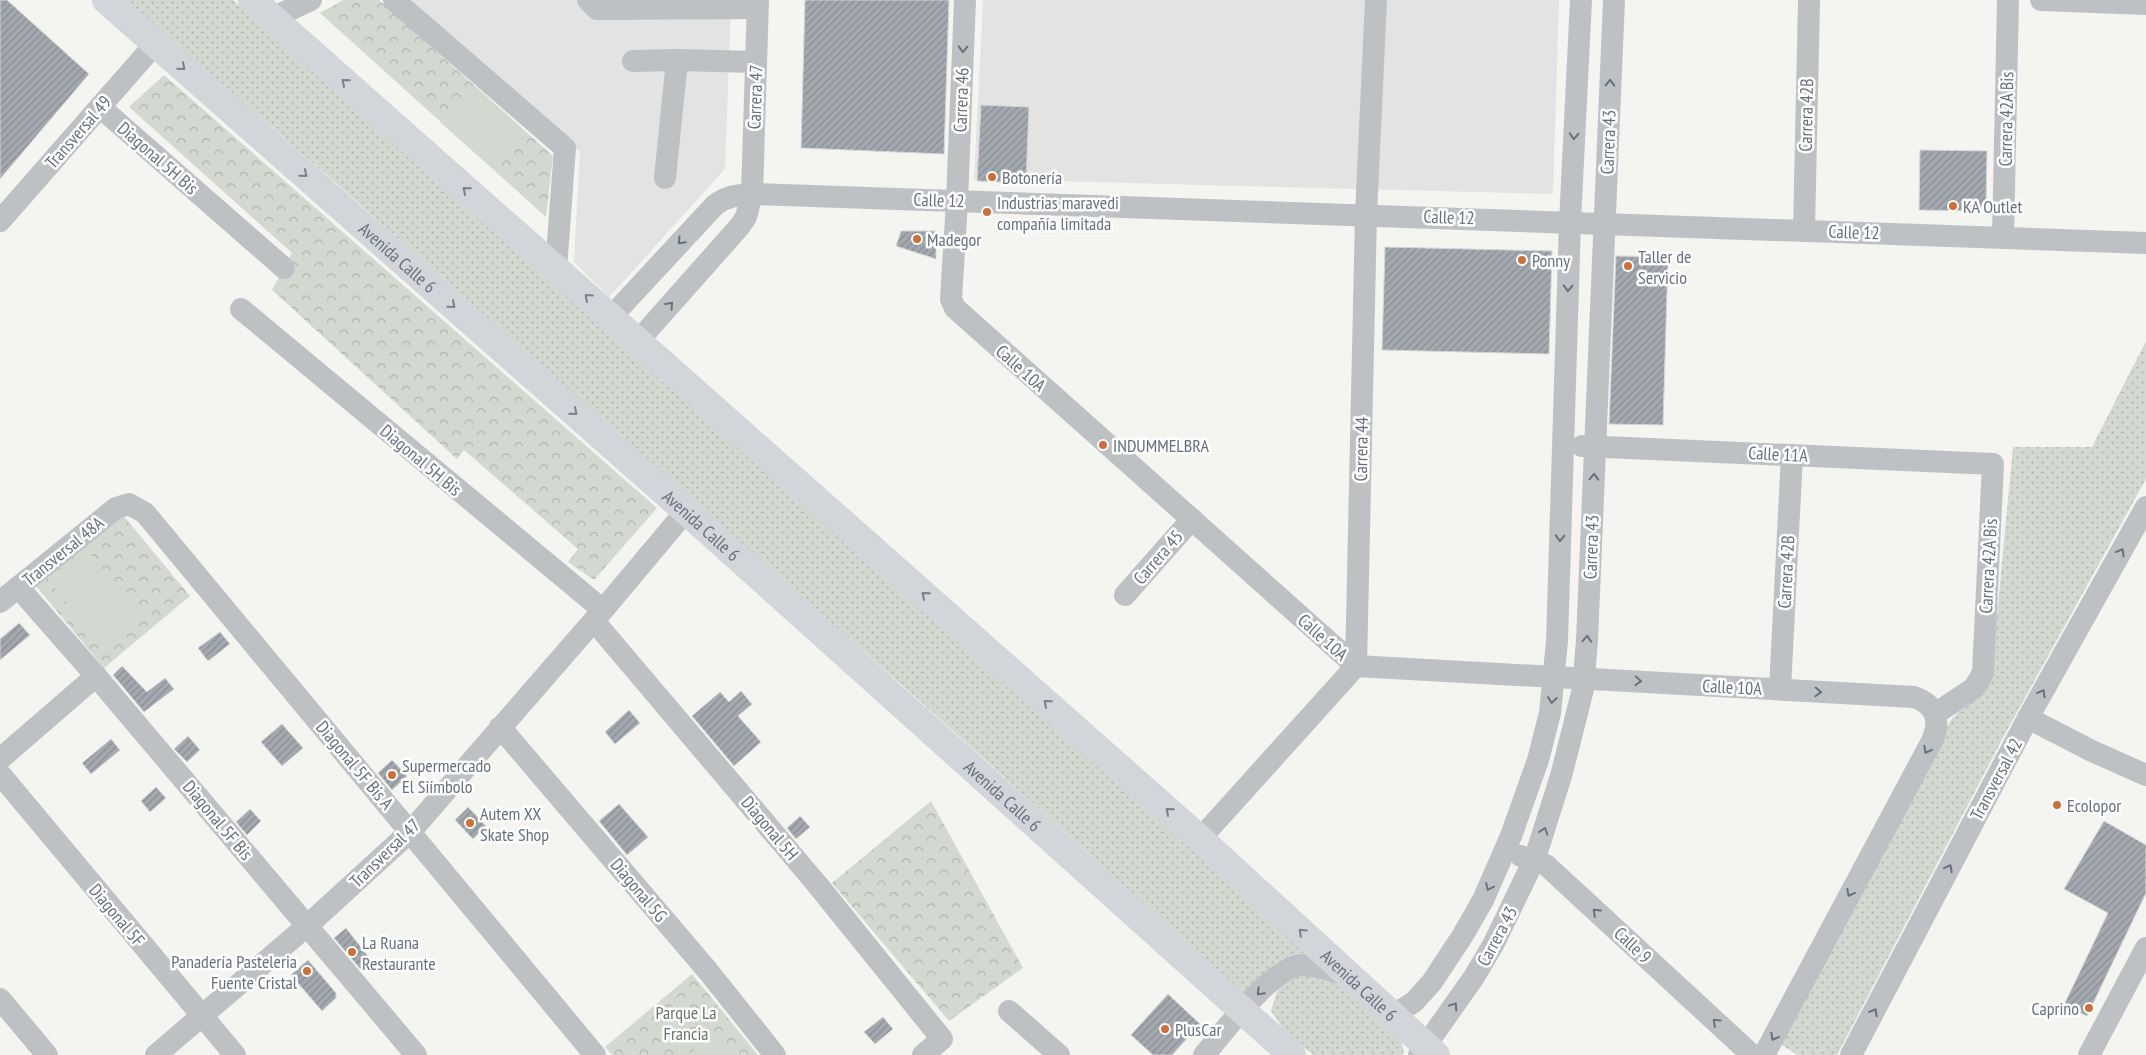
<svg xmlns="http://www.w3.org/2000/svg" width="2146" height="1055" font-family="'PT Sans Narrow',sans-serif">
<defs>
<pattern id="grass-dots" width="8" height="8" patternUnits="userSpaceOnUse" patternTransform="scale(1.25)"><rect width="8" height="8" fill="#d3d9d1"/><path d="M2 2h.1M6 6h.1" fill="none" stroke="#afb4af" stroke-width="1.8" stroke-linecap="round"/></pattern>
<pattern id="park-crowns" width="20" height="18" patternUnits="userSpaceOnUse" patternTransform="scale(1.25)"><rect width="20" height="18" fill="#d3d9d1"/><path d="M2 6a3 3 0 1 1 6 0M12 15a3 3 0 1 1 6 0" fill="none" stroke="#afb4af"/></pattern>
<pattern id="building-hatch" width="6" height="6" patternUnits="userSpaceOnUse" patternTransform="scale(1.25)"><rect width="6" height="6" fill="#a4a9af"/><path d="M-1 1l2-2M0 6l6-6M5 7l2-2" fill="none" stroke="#898e94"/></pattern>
</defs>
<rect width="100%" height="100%" fill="#f4f4f1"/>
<g fill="#e2e3e2">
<polygon points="406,0 731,0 725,169 609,297 574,262 580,152"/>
<polygon points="983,0 1559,0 1553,194 974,179"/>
</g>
<g fill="url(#grass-dots)">
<path d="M126 0H233L1308 953C1278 955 1264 975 1244 994L922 703 629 444 338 185Z"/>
<polygon points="2146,341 2146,479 2006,732 1837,1055 1797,1055 1779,1043 1951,720 1991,678 2013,447 2092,447"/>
<path d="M1308 971 1330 979 1345 988 1399 1034 1404 1051 1402 1055H1314L1289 1037 1271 1011C1279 982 1280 981 1308 971Z"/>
</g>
<g fill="url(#park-crowns)">
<polygon points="343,0 379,0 553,156 546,217 320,13"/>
<polygon points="164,75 657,508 594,580 568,562 578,549 464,450 457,459 272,290 292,253 129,107"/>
<polygon points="122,514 190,596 104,668 36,586"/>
<polygon points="931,801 1023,968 949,1021 832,883"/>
<polygon points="692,974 758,1055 612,1055 605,1047"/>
</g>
<g fill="#d3d9d1">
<polygon points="475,86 528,134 494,170 440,122"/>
<polygon points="90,554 140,613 102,644 52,585"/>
<path d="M708 1040C720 1040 727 1044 731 1055H687Z"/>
</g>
<g fill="url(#building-hatch)" stroke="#d6d6d4">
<polygon points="0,0 7,0 89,74 0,179"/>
<polygon points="805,0 949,0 944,154 801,148"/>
<polygon points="981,105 1029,107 1026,183 977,181"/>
<polygon points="1920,150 1987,151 1986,202 1978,211 1919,210"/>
<polygon points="901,231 936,231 936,259 896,246"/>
<polygon points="1385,247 1552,251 1549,354 1382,350"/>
<polygon points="1616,256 1668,257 1663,425 1609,424"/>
<polygon points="19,623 30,635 0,660 0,639"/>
<polygon points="220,632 230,644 208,661 198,648"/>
<polygon points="122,666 147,692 165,678 174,689 144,712 113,675"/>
<polygon points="741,691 752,704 738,716 761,742 734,766 692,716 720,692 729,702"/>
<polygon points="629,710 640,723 615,744 605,732"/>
<polygon points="282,724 303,748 282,766 261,742"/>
<polygon points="188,736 200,750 187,762 174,749"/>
<polygon points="111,739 120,750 91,774 82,763"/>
<polygon points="392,760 407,776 392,790 378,773"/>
<polygon points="156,787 166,798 150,812 141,801"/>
<polygon points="619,804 648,837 627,855 599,821"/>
<polygon points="468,807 486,826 473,839 455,820"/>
<polygon points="250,809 261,821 247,835 236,822"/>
<polygon points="800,816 810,827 796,839 787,828"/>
<polygon points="2104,821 2146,845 2146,893 2087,1016 2064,1005 2108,913 2064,889"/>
<polygon points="346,928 374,964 363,972 334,938"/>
<polygon points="308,960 336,993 336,998 322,1011 291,975"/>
<polygon points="1168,994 1200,1024 1172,1055 1153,1055 1131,1035"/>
<polygon points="883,1017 893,1029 875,1044 864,1032"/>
</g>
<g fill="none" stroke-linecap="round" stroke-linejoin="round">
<g stroke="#bec1c4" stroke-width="22">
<polyline points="394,0 565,148 556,268"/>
<polyline points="588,0 597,9 757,8"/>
<path d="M965 0 957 201 951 299 955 308 1356 666 1914 697C1936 705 1941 720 1932 741L1764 1055"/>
<polyline points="2041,0 2146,4"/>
<polyline points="272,18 311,0"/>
<polyline points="633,61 677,60 756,62"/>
<polyline points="100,107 284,268"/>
<polyline points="665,178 677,60"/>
<polyline points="0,221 156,43"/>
<polyline points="1804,231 1809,0"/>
<polyline points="2003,238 2008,0"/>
<polyline points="241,309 603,610"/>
<path d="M611 317 715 205C727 196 737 195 752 194L2146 243"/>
<polyline points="638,341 740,226 746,217 752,194 758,0"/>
<polyline points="1582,446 1993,464 1983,673 1974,688 1935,714"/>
<polyline points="18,587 96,676 416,1055"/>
<polyline points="1125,595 1192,519"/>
<polyline points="0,602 116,508 129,504 145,513 595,1055"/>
<polyline points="594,621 816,883 942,1039 923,1055"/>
<polyline points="1780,689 1792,455"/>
<polyline points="2028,718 2092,751 2146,775"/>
<polyline points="500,727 708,971 775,1055"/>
<polyline points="0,759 96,676"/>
<polyline points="0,774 235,1055"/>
<polyline points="1200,839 1356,666 1366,214 1376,0"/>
<polyline points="1521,856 1546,865 1752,1055"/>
<polyline points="0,999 47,1055"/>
<polyline points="1009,1011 1059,1055"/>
<polyline points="1393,1015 1414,1002 1432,982 1463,935 1483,900 1511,836 1538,760 1550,713 1557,641 1570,222 1581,0"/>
<polyline points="156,1055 308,925 411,831 603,610 686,511"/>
<path d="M1204 1055C1224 1032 1271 968 1301 965 1317 964 1334 972 1350 976"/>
<polyline points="1419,1055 1474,977 1493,945 1535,858 1561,776 1572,733 1583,689 1587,640 1614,0"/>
<polyline points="1851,1055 2028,718 2146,507"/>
<polyline points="2089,1055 2146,948"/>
</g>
<g stroke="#d2d5d9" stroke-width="28">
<path id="s1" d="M106 0 686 511 1292 1055"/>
<path id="s2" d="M252 0 1200 839 1436 1055"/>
</g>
</g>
<defs><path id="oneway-chevron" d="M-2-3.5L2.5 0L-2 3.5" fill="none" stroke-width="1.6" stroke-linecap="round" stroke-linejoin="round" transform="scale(1.25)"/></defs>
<g stroke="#67717e">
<use href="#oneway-chevron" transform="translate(963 49) rotate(92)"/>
<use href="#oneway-chevron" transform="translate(1610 83) rotate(-88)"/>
<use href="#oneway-chevron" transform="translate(1574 136) rotate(93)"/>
<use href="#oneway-chevron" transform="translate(681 241) rotate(133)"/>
<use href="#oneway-chevron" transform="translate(1568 288) rotate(92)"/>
<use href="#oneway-chevron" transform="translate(670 305) rotate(-48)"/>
<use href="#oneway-chevron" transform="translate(1594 477) rotate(-88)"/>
<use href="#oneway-chevron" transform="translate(1560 538) rotate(92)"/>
<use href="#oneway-chevron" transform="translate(2121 552) rotate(-61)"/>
<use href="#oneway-chevron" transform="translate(1587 639) rotate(-86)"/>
<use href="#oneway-chevron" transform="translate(1638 681) rotate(3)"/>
<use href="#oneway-chevron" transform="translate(1818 692) rotate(3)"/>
<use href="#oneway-chevron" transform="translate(2042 693) rotate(-61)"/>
<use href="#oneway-chevron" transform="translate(1552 700) rotate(97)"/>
<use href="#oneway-chevron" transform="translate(1927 750) rotate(118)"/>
<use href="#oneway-chevron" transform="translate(1544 831) rotate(-72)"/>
<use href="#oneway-chevron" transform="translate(1949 868) rotate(-62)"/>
<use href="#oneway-chevron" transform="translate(1489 887) rotate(115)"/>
<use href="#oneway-chevron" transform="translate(1850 893) rotate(118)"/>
<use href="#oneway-chevron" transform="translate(1596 912) rotate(-137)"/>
<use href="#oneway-chevron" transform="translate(1260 992) rotate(135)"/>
<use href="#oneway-chevron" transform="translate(1454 1006) rotate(-56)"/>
<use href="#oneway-chevron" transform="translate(1874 1012) rotate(-62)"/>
<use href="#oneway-chevron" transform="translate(1716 1022) rotate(-137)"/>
<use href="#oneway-chevron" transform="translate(1774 1037) rotate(118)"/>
</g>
<g stroke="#77808c">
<use href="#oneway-chevron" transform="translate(182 67) rotate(41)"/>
<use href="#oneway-chevron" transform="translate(345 82) rotate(-139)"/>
<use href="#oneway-chevron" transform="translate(304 174) rotate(41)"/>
<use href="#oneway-chevron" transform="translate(466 190) rotate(-139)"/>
<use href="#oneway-chevron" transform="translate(588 297) rotate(-138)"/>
<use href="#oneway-chevron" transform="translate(452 305) rotate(41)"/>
<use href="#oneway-chevron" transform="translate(574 412) rotate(41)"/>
<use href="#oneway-chevron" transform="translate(925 595) rotate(-139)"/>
<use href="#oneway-chevron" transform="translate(1047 703) rotate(-139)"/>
<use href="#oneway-chevron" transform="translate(1169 811) rotate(-139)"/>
<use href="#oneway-chevron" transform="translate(1302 932) rotate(-137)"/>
</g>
<g fill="#cc6f3a" stroke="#fff" stroke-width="2">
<circle cx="992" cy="177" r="5"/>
<circle cx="1953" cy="206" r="5"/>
<circle cx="987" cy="212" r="5"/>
<circle cx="917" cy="239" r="5"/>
<circle cx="1522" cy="260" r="5"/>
<circle cx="1628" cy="266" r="5"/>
<circle cx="1103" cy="445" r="5"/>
<circle cx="392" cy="775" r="5"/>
<circle cx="2057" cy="805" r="5"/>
<circle cx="470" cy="823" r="5"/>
<circle cx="352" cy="952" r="5"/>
<circle cx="307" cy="971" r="5"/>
<circle cx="2089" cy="1008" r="5"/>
<circle cx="1165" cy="1029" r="5"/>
</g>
<g text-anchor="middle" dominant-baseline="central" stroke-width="5" stroke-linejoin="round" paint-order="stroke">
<g font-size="18" fill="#67717e" stroke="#fff">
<text transform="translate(755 97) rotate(-88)">Carrera 47</text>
<text transform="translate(961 100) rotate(-88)">Carrera 46</text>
<text transform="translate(1806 115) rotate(-89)">Carrera 42B</text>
<text transform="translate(2006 119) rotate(-89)">Carrera 42A Bis</text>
<text transform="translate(78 132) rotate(-49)">Transversal 49</text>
<text transform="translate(1608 142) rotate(-88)">Carrera 43</text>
<text transform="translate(158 158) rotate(41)">Diagonal 5H Bis</text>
<text transform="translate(939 200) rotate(2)">Calle 12</text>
<text transform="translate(1449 217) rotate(2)">Calle 12</text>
<text transform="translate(1854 232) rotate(2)">Calle 12</text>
<text stroke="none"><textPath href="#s1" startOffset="389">Avenida Calle 6</textPath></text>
<text transform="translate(1021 368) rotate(42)">Calle 10A</text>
<text transform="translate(1361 449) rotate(-89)">Carrera 44</text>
<text transform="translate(1778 454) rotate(3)">Calle 11A</text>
<text transform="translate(421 460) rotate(40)">Diagonal 5H Bis</text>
<text stroke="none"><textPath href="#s1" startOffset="794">Avenida Calle 6</textPath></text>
<text transform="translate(1591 547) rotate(-88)">Carrera 43</text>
<text transform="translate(63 551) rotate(-39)">Transversal 48A</text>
<text transform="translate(1158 557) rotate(-49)">Carrera 45</text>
<text transform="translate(1988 566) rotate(-87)">Carrera 42A Bis</text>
<text transform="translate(1786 572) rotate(-87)">Carrera 42B</text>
<text transform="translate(1323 637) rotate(42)">Calle 10A</text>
<text transform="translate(1732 687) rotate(3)">Calle 10A</text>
<text transform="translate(355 765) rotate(50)">Diagonal 5F Bis A</text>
<text transform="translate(1996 779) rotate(-62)">Transversal 42</text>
<text stroke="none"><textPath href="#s1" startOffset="1199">Avenida Calle 6</textPath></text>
<text transform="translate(218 820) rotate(50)">Diagonal 5F Bis</text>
<text transform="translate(770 828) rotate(50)">Diagonal 5H</text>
<text transform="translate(385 853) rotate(-44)">Transversal 47</text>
<text transform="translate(639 890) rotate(50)">Diagonal 5G</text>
<text transform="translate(117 915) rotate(50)">Diagonal 5F</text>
<text transform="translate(1497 936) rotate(-62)">Carrera 43</text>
<text transform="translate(1633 945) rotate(43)">Calle 9</text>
<text stroke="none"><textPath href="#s2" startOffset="1482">Avenida Calle 6</textPath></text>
</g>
<g font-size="18" fill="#67717e" stroke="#fff" text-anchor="start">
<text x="1002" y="177">Botonería</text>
<text x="997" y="202">Industrias maravedi<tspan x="997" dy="21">compañía limitada</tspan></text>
<text x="1963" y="206">KA Outlet</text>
<text x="927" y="239">Madegor</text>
<text x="1638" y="256">Taller de<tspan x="1638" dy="21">Servicio</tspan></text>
<text x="1532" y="260">Ponny</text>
<text x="1113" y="445">INDUMMELBRA</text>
<text x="402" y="765">Supermercado<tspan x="402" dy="21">El Siímbolo</tspan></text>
<text x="2067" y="805">Ecolopor</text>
<text x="480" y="813">Autem XX<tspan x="480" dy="21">Skate Shop</tspan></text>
<text x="362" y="942">La Ruana<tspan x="362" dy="21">Restaurante</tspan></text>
<text x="297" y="961" text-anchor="end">Panadería Pasteleria<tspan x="297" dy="21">Fuente Cristal</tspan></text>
<text x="2079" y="1008" text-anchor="end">Caprino</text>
<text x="1175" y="1029">PlusCar</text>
</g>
<g font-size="18" fill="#667765" stroke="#fff">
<text x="686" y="1012">Parque La<tspan x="686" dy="21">Francia</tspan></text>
</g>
</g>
</svg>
